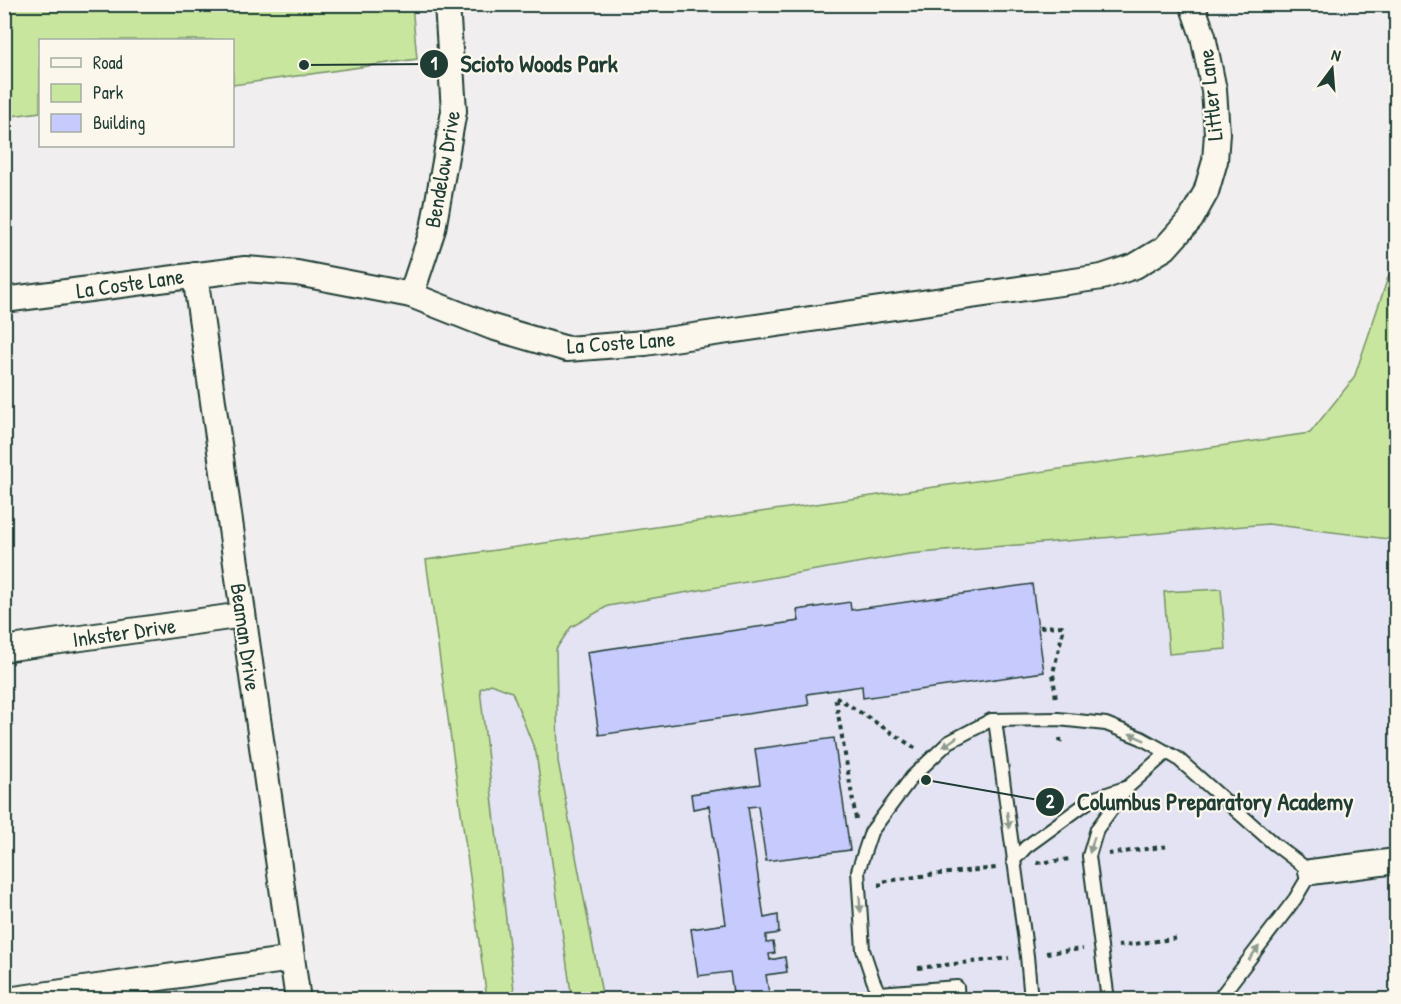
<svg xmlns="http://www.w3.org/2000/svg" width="1401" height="1004" font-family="'Patrick Hand',sans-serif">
<rect width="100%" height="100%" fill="#f1eeef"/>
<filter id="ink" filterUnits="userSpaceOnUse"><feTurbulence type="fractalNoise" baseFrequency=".0167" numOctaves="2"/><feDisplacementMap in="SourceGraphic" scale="12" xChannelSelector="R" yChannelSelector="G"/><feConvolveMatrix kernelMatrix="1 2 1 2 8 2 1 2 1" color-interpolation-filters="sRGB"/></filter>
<g filter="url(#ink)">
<polygon fill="#e4e3f3" points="1396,421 1396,999 487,999 426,560"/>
<g fill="#c8e69d" stroke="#749268" stroke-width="1.5">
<polygon points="4,5 412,5 417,59 233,85 232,40 40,40 40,112 5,117"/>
<polygon points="1396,254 1396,540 1268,524 909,554 608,606 571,627 556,649 558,761 603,999 572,999 536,753 512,692 491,684 480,689 515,999 487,999 426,560 1310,433 1354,378"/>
<polygon points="1221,589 1226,649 1169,654 1164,592"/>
</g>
<g fill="#c7cafd" stroke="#1f3d34" stroke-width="1.5">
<polygon points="1032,584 1044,672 863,698 862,686 807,694 809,705 599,735 587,652 799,621 797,610 850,602 851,610"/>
<polygon points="834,738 850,850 766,861 758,806 748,807 764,918 778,915 779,933 766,935 766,943 773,942 775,953 769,954 770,960 785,957 787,972 766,975 770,1000 734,1000 730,972 698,976 691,929 726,924 709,806 693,809 691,794 760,784 755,749"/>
</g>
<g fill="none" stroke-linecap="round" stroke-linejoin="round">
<g stroke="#1f3d34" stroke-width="16">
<g id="service">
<polyline points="995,720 1027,956 1031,1000"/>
<polyline points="1013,861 1026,847 1092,799 1128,787"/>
<polyline points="879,993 957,987 958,1000"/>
<polyline points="882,1000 873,980 863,950 858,871 871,832 912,777 949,742 991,720 1058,719 1106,724 1141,738 1177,758 1273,843 1311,872 1295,899 1218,1000"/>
<polyline points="1108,1000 1089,856 1097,829 1128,787 1167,752"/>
</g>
</g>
<g stroke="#1f3d34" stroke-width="28">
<g id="minor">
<polyline points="195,275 298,1000"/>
<polyline points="411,295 433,229 454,111 447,4"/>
<polyline points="4,300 245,269 297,273 411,295 492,327 567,349 645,343 1102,277 1135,266 1165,248 1191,219 1206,192 1215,161 1217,133 1214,90 1203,36 1192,4"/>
<polyline points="4,649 243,615"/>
<polyline points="1311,872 1396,861"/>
<polyline points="7,1000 292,959"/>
</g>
</g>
<g stroke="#1f3d34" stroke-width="4" stroke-dasharray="4.5 4.5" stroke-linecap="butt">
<polyline points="1040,627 1062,626 1063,631 1053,673 1056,700"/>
<polyline points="1060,738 1061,746"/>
<polyline points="856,819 835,696 915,748"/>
<polyline points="1108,854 1169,846"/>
<polyline points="1037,863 1071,859"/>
<polyline points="880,887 880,882 929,875 996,868"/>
<polyline points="1118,946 1180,938"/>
<polyline points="1046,953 1083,949"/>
<polyline points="918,968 1009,958"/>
</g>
<use href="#service" stroke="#fbf7ec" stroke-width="12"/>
<use href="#minor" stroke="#fbf7ec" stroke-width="24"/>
</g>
<defs><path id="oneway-solid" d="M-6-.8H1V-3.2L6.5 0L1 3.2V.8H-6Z" transform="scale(1.5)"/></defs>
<g fill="#8d9a90">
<use href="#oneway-solid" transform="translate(1137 737) rotate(-156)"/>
<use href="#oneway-solid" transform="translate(950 742) rotate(145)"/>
<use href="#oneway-solid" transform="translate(1008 820) rotate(83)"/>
<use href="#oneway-solid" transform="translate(1092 845) rotate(107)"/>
<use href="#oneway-solid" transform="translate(860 904) rotate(86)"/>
<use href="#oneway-solid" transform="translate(1254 953) rotate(-53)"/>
</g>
</g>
<g text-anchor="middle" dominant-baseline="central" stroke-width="4.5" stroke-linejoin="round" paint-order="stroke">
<g font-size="22" fill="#1f3d34" stroke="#fbf7ec">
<text transform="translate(1210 95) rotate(-96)">Littler Lane</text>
<text transform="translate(442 169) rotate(-80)">Bendelow Drive</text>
<text transform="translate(130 283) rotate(-8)">La Coste Lane</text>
<text transform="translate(621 342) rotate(-4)">La Coste Lane</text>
<text transform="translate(124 632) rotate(-8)">Inkster Drive</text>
<text transform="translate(246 637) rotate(82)">Beaman Drive</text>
</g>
</g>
<path fill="none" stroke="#1f3d34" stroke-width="2" d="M304 65L434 64M926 780L1050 802"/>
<g fill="#1f3d34" stroke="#fbf7ec" stroke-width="2">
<circle cx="304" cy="65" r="6"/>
<circle cx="926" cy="780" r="6"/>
<circle cx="434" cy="64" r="15"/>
<circle cx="1050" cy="802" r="15"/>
</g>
<g font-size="18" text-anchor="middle" font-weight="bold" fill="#fff">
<text x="434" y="70">1</text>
<text x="1050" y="808">2</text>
</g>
<g font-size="24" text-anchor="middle" font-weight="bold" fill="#1f3d34" stroke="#fbf7ec" stroke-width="4.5" stroke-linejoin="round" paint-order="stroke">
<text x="539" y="72">Scioto Woods Park</text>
<text x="1215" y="810">Columbus Preparatory Academy</text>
</g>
<rect width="1401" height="1004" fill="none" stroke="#fbf7ec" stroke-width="24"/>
<rect x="12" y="12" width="1377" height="980" fill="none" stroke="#1f3d34" stroke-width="2" filter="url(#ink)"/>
<rect x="39" y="39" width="195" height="108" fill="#fbf7ec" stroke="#a3ada2" stroke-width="1.5"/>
<rect x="51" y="58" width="30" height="9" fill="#fbf7ec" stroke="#a3ada2" stroke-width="1.5"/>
<text x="93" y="69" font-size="18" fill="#1f3d34">Road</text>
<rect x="51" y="84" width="30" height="18" fill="#c8e69d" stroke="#a3ada2" stroke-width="1.5"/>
<text x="93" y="99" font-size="18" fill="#1f3d34">Park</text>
<rect x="51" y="114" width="30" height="18" fill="#c7cafd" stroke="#a3ada2" stroke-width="1.5"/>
<text x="93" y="129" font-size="18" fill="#1f3d34">Building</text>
<g transform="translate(1332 69) rotate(16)" stroke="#fbf7ec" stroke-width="4.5" paint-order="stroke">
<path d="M0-4.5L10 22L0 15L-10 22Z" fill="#1f3d34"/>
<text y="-9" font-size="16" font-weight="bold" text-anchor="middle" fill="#1f3d34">N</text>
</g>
</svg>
